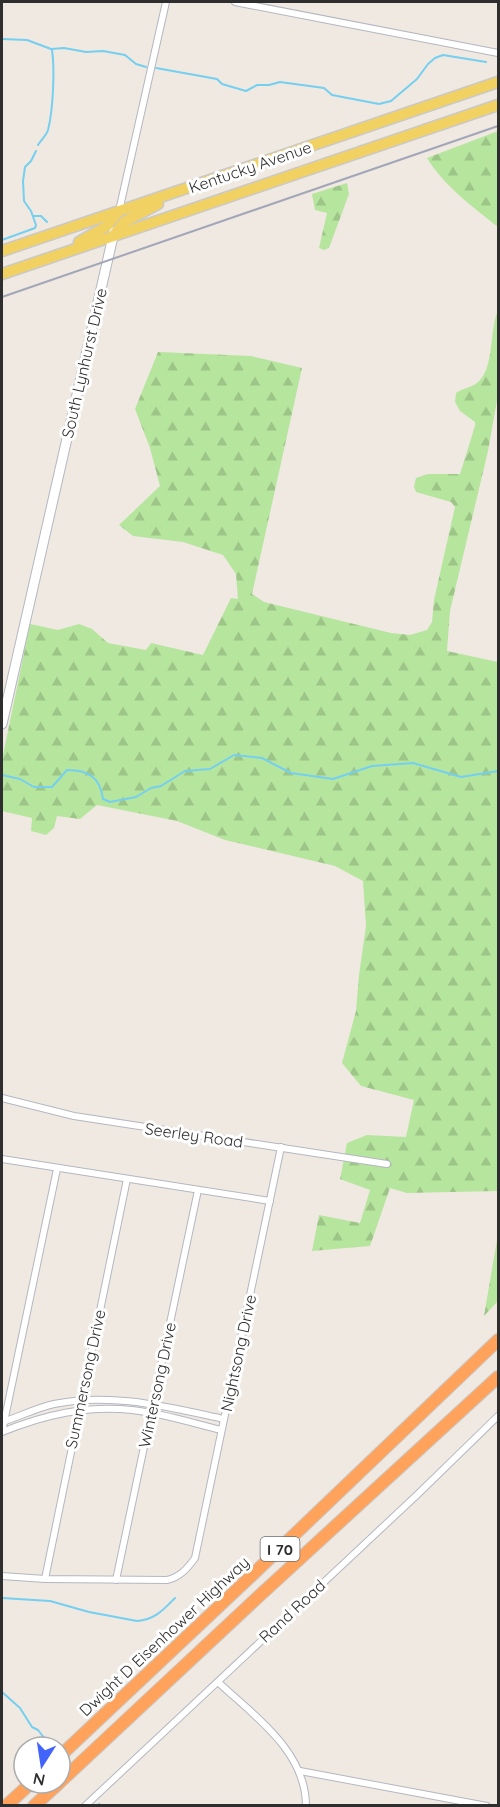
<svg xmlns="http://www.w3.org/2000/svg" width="500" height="1807" font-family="Quicksand,sans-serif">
<defs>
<pattern id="forest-firs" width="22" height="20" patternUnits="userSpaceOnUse" patternTransform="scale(1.5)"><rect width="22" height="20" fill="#b6e59e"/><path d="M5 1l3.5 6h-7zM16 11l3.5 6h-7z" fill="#9dc588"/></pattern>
</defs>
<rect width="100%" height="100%" fill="#efe9e1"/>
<g fill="url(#forest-firs)">
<path d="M498 131V227C473 207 444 186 427 158Z"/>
<polygon points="347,183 349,194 329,248 324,250 319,248 327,213 315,210 312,194"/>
<path d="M498 311V395L488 451 450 611 447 651 498 662V1191L407 1193 390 1188 370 1246 312 1251 319 1215 360 1223 370 1190 340 1179 347 1143 367 1135 406 1137 414 1100 361 1086 342 1063 356 1011 359 975 366 926 363 881 335 866 225 840 177 821 97 805 80 819 57 816 54 828 46 835 31 831 32 818 2 811V760L30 624 58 630 79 624 92 629 108 643 146 650 151 643 203 655 231 598 238 599 236 574 223 555 183 542 133 536 119 525 160 486 150 448 135 409 158 352 251 356 302 368 252 594 264 602 391 633 410 635 427 630 432 622 434 600 455 507 451 502 416 492 414 487 416 478 428 474H460L475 426V422L460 411 455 402 456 393C463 388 473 387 477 383 495 369 489 329 498 311Z"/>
<polygon points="498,1234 498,1301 484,1316"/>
</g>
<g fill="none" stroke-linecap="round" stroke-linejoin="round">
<g stroke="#75cff0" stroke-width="2">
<polyline points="2,39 27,40 51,49 64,48 86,52 103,51 125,55 136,64 146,67"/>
<polyline points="156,68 217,79 222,84 246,91 257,85 269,85 280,82 324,88 332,95 379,104 391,101 417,79 428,64 435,58 443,55 486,62"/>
<path d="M38 145C41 140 46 136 48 130 53 111 55 69 52 50"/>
<polyline points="33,216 41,216 47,222"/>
<polyline points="2,240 35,228 36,225 31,211 24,201 23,181 25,167 31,161 36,151"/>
<path d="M2 775 20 779 34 787H52L67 770C88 770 100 777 103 799L110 802 136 797 151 788 161 786 185 771 210 769 234 755 262 758 291 773 333 779 372 766 413 763 461 777 498 771"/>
<path d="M2 1598 50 1601 89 1612 137 1621C155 1620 164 1609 175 1598"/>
<polyline points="2,1692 20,1708 32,1727 38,1730 45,1739"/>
<polyline points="99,1804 101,1806"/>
</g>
<g stroke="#b4b7c1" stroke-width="8">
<g id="street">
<polyline points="235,2 498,53"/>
<polyline points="119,211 166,2"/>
<polyline points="2,1098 74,1116 387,1164"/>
<polyline points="2,1159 270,1201"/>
<path d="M2 1422C19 1417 36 1408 54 1404 112 1392 168 1407 224 1419"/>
<polyline points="2,1432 57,1169"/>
<path d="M2 1432C44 1415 86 1405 132 1410 162 1413 192 1423 221 1430"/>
<path d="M2 1576 45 1579 167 1580C180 1577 187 1569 195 1558L281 1147"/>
<polyline points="45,1579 127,1179"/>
<polyline points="116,1580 198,1190"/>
<path d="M218 1682C254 1716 306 1751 306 1806"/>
<polyline points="300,1771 487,1806"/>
<polyline points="85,1806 418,1494 498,1416"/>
</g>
</g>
<g stroke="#b4b7c1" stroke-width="11">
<polyline id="secondary" points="2,724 114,232"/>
</g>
<g stroke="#c9c9c9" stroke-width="13">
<g id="primary">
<polyline points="113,236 124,222 158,204"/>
<polyline points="79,242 107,226 119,211"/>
<polyline points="2,251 498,82"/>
<polyline points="2,274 498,105"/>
</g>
</g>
<g stroke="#c9c9c9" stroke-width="14">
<g id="highway">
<polyline points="60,1756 249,1578 498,1340"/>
<polyline points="60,1782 258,1597 498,1377"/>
<polyline points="6,1806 31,1783"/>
<polyline points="34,1806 59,1783"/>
</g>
</g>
<use href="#street" stroke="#fff" stroke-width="6"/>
<use href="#secondary" stroke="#fff" stroke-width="9"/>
<use href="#primary" stroke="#f2d163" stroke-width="10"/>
<use href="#highway" stroke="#ffa35c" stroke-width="12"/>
<polyline stroke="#a3a6b8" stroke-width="2" points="2,297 498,126"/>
</g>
<g text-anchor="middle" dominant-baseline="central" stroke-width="6" stroke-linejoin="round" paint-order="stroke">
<rect fill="#fff" stroke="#6d6d6d" stroke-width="1.5" x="260.5" y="1537" width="39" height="24" rx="4.5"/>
<g font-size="15" font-weight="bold" fill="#2e2e2e">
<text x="280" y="1549">I 70</text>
</g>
<g font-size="16" fill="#2e2e2e" stroke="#fff">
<text transform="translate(250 167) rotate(-19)">Kentucky Avenue</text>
<text transform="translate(84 363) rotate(-77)">South Lynhurst Drive</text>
<text transform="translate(194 1135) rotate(8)">Seerley Road</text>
<text transform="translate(238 1353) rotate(-78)">Nightsong Drive</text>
<text transform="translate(85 1379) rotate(-78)">Summersong Drive</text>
<text transform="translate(157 1385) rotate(-78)">Wintersong Drive</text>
<text transform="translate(292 1611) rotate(-43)">Rand Road</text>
<text transform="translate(164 1636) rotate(-43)">Dwight D Eisenhower Highway</text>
</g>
</g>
<rect width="500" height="1807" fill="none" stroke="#2e2e2e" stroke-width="6"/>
<g transform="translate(42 1765) rotate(192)"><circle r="28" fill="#ffffff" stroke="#ababab" stroke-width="1.5"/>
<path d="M0-4.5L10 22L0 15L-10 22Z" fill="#4264fb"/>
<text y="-9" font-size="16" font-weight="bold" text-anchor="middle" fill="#2e2e2e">N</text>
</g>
</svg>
